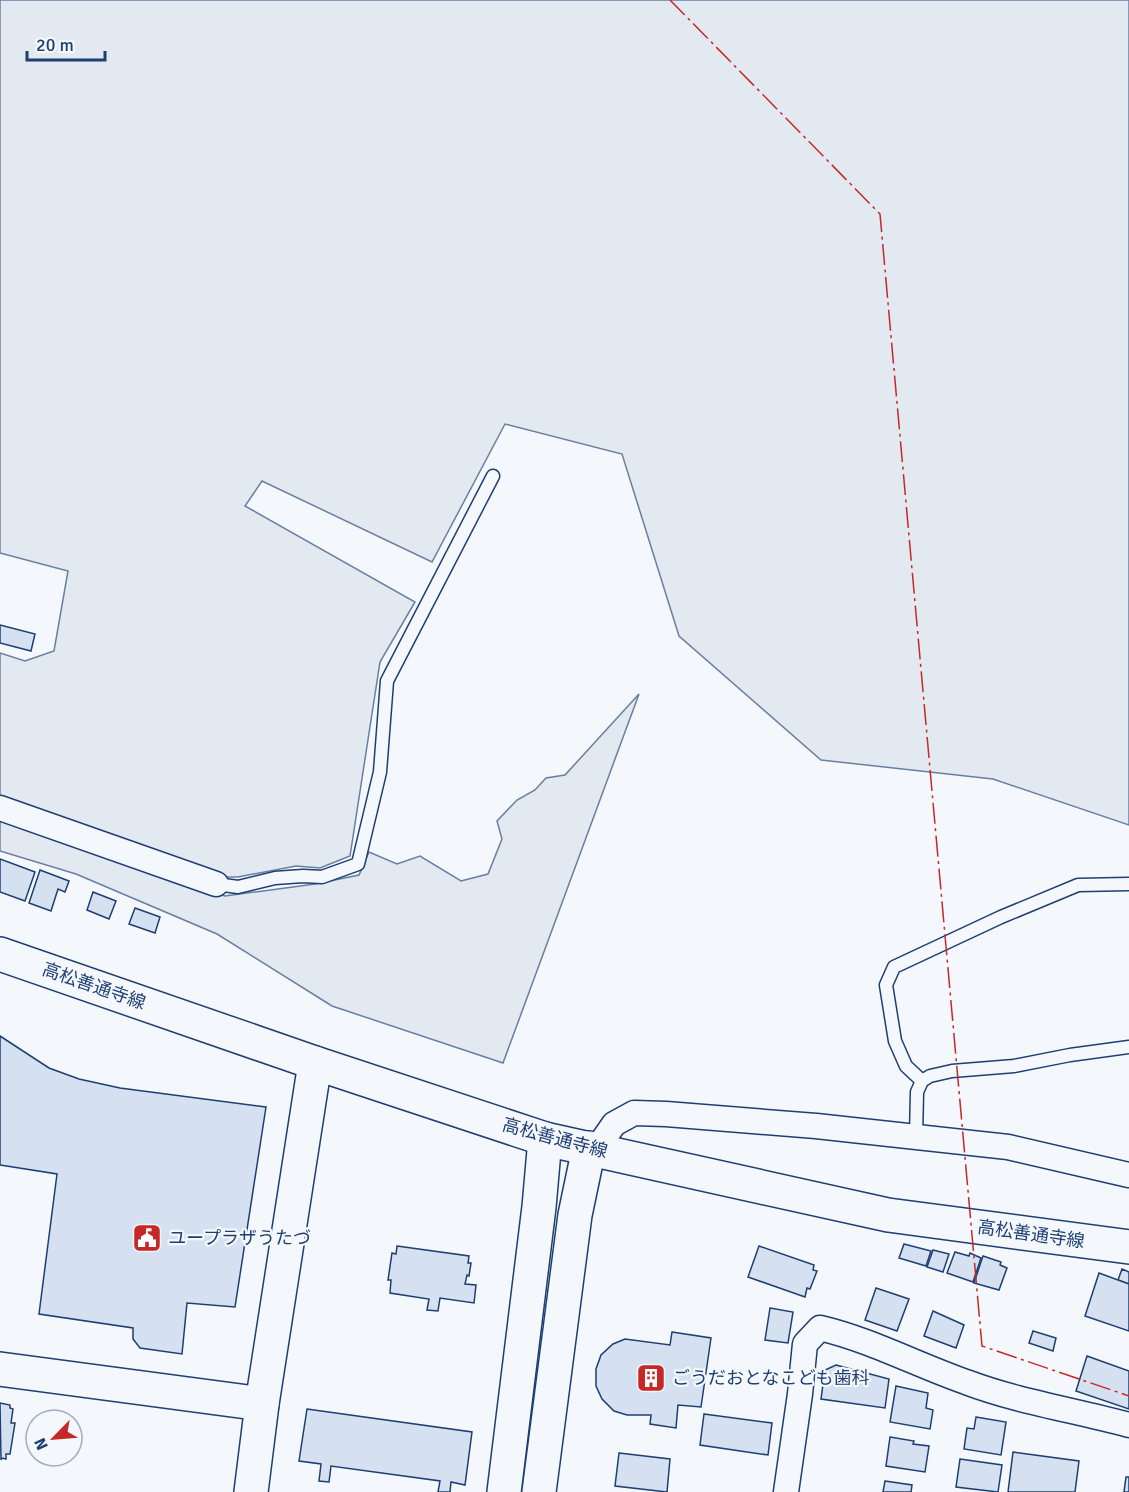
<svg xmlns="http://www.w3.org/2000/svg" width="1129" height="1492" font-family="Signika,'Noto Sans JP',sans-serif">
<rect width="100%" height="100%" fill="#f4f7fb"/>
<g fill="#e3e9f0" stroke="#687fa3" stroke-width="1.5">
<polygon points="0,0 1129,0 1129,825 993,779 821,760 679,636 622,454 505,424 432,562 262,481 245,506 415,602 380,662 350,856 320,868 296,866 238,877 215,877 0,802 0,653 25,661 54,651 68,571 0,553"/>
<polygon points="639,694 503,1063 332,1006 217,934 76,874 0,851 0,818 168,879 225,896 315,884 359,875 369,852 397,864 420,856 461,881 488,874 502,839 497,821 517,800 535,790 546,778 565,775"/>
</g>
<g fill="#d5e0f0" stroke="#1d3f73" stroke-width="1.5">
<polygon points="0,625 35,634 31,651 0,643"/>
<polygon points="0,859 35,872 25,901 0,892"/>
<polygon points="40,870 69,881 65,892 58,889 51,911 29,903"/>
<polygon points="93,892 116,901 109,919 87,910"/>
<polygon points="135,908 160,917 155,933 129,924"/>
<polygon points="0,1036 49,1068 79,1079 120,1088 266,1107 235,1307 187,1303 182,1354 140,1348 133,1339 133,1328 39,1314 57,1174 0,1165"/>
<polygon points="904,1244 931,1251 926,1266 899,1258"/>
<polygon points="397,1246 469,1256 468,1263 471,1263 469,1276 467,1275 465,1284 476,1285 474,1303 440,1298 438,1311 427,1310 429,1299 390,1293 391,1280 388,1280 392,1253 396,1254"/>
<polygon points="759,1246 814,1265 813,1270 817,1271 810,1289 807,1288 805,1297 748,1277"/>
<polygon points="933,1250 949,1254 943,1272 927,1267"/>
<polygon points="955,1252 969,1256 970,1253 981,1258 973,1282 947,1273"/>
<polygon points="983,1256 1001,1262 1000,1265 1007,1268 999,1290 974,1283"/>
<polygon points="1122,1269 1129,1272 1129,1284 1118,1280"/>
<polygon points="1099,1273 1129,1284 1129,1331 1085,1316"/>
<polygon points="876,1288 909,1299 897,1331 865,1320"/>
<polygon points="770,1308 793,1312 788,1343 765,1340"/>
<polygon points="933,1311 964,1325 956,1348 924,1336"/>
<polygon points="1033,1331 1056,1338 1053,1351 1029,1343"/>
<polygon points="672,1332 711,1338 701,1407 678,1405 676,1428 650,1424 651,1415 627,1415 614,1411 602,1399 596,1386 596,1369 601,1355 613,1344 625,1339 670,1345"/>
<polygon points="1087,1356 1129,1371 1129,1409 1076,1391"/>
<polygon points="836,1365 889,1379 885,1408 821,1399 825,1370"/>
<polygon points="896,1386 928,1393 926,1408 933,1410 930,1429 890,1422"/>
<polygon points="0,1403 10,1405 10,1408 13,1409 11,1423 15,1423 10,1454 6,1454 6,1459 2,1458 1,1460"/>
<polygon points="307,1409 472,1432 465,1485 451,1482 450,1492 438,1492 440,1481 331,1466 329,1482 319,1481 321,1464 299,1461"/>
<polygon points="704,1414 772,1423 768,1455 700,1445"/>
<polygon points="976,1417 1006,1422 1001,1455 964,1449 967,1428 974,1429"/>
<polygon points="890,1437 914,1441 913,1444 929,1446 925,1472 886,1466"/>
<polygon points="1013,1452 1079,1461 1075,1492 1008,1492"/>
<polygon points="619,1453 670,1459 667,1492 615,1486"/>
<polygon points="960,1459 1002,1465 998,1492 956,1487"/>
<polygon points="1126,1477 1129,1477 1129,1492 1124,1492"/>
<polygon points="885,1481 912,1485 911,1492 883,1492"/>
</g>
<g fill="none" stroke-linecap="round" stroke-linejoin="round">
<g stroke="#1d3f73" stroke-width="15">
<g id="lane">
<polyline points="216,884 238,887 275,878 303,876 322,877 358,864 380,772 387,681 493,476"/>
<polyline points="922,1081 906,1066 895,1041 886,985 894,967 1001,917 1078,885 1129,884"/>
<polyline points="916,1137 917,1092 922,1081 930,1076 952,1071 1014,1066 1070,1055 1129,1047"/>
</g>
</g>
<g stroke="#1d3f73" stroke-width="27">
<g id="street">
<polyline points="0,808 216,884"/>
<polyline points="596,1150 614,1124 634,1113 666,1114 816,1126 1008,1147 1129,1175"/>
<path d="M786 1492 800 1394 805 1344 820 1328C871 1340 917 1365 966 1382 1019 1402 1074 1410 1129 1425"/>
</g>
</g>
<g stroke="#1d3f73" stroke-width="36">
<g id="secondary">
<polyline points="0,1369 262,1404"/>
<polyline points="251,1492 262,1404 315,1063"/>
<polyline points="504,1492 539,1207 545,1139"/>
<polyline points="539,1492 575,1215 589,1148"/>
</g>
</g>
<g stroke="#1d3f73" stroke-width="36">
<polyline id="primary" points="0,954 315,1063 545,1139 888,1215 1129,1247"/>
</g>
<use href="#lane" stroke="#f4f7fb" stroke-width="12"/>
<use href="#street" stroke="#f4f7fb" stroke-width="24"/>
<use href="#secondary" stroke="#f4f7fb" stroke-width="33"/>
<use href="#primary" stroke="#f4f7fb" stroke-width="33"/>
<polyline stroke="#c62828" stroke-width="1.5" stroke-dasharray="21 4.5 3 4.5" stroke-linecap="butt" points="670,0 880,214 982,1346 1129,1396"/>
</g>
<defs>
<g id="civic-square" transform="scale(1.5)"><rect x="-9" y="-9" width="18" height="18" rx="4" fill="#c62828" stroke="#f4f7fb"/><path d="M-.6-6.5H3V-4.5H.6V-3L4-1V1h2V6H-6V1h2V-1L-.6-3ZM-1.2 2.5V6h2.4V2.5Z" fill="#fff"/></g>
<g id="building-square" transform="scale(1.5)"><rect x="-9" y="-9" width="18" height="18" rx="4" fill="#c62828" stroke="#f4f7fb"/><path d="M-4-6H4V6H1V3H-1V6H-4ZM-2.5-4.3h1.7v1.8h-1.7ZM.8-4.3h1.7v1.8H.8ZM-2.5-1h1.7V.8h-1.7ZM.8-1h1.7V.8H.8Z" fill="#fff"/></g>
</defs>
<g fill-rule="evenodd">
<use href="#civic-square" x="147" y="1238"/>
<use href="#building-square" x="651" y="1378"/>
</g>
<g text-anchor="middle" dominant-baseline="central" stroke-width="4.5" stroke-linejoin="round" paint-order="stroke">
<g font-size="18" fill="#1d3f73" stroke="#f4f7fb">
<text transform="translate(94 986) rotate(19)">高松善通寺線</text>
<text transform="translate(555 1138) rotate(15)">高松善通寺線</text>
<text transform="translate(1031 1234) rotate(8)">高松善通寺線</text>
</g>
<g font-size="18" fill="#1d3f73" stroke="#f4f7fb" text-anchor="start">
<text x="168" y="1238">ユープラザうたづ</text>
<text x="672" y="1378">ごうだおとなこども歯科</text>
</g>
</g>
<g transform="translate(54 1438) rotate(245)"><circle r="28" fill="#f4f7fb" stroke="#9eadc5" stroke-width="1.5"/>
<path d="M0-4.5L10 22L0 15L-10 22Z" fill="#c62828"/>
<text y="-9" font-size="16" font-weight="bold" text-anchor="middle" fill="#1d3f73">N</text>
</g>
<path d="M27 51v9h78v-9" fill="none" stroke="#1d3f73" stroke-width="3"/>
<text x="36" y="51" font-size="18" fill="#1d3f73" stroke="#f4f7fb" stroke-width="4.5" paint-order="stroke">20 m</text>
</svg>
